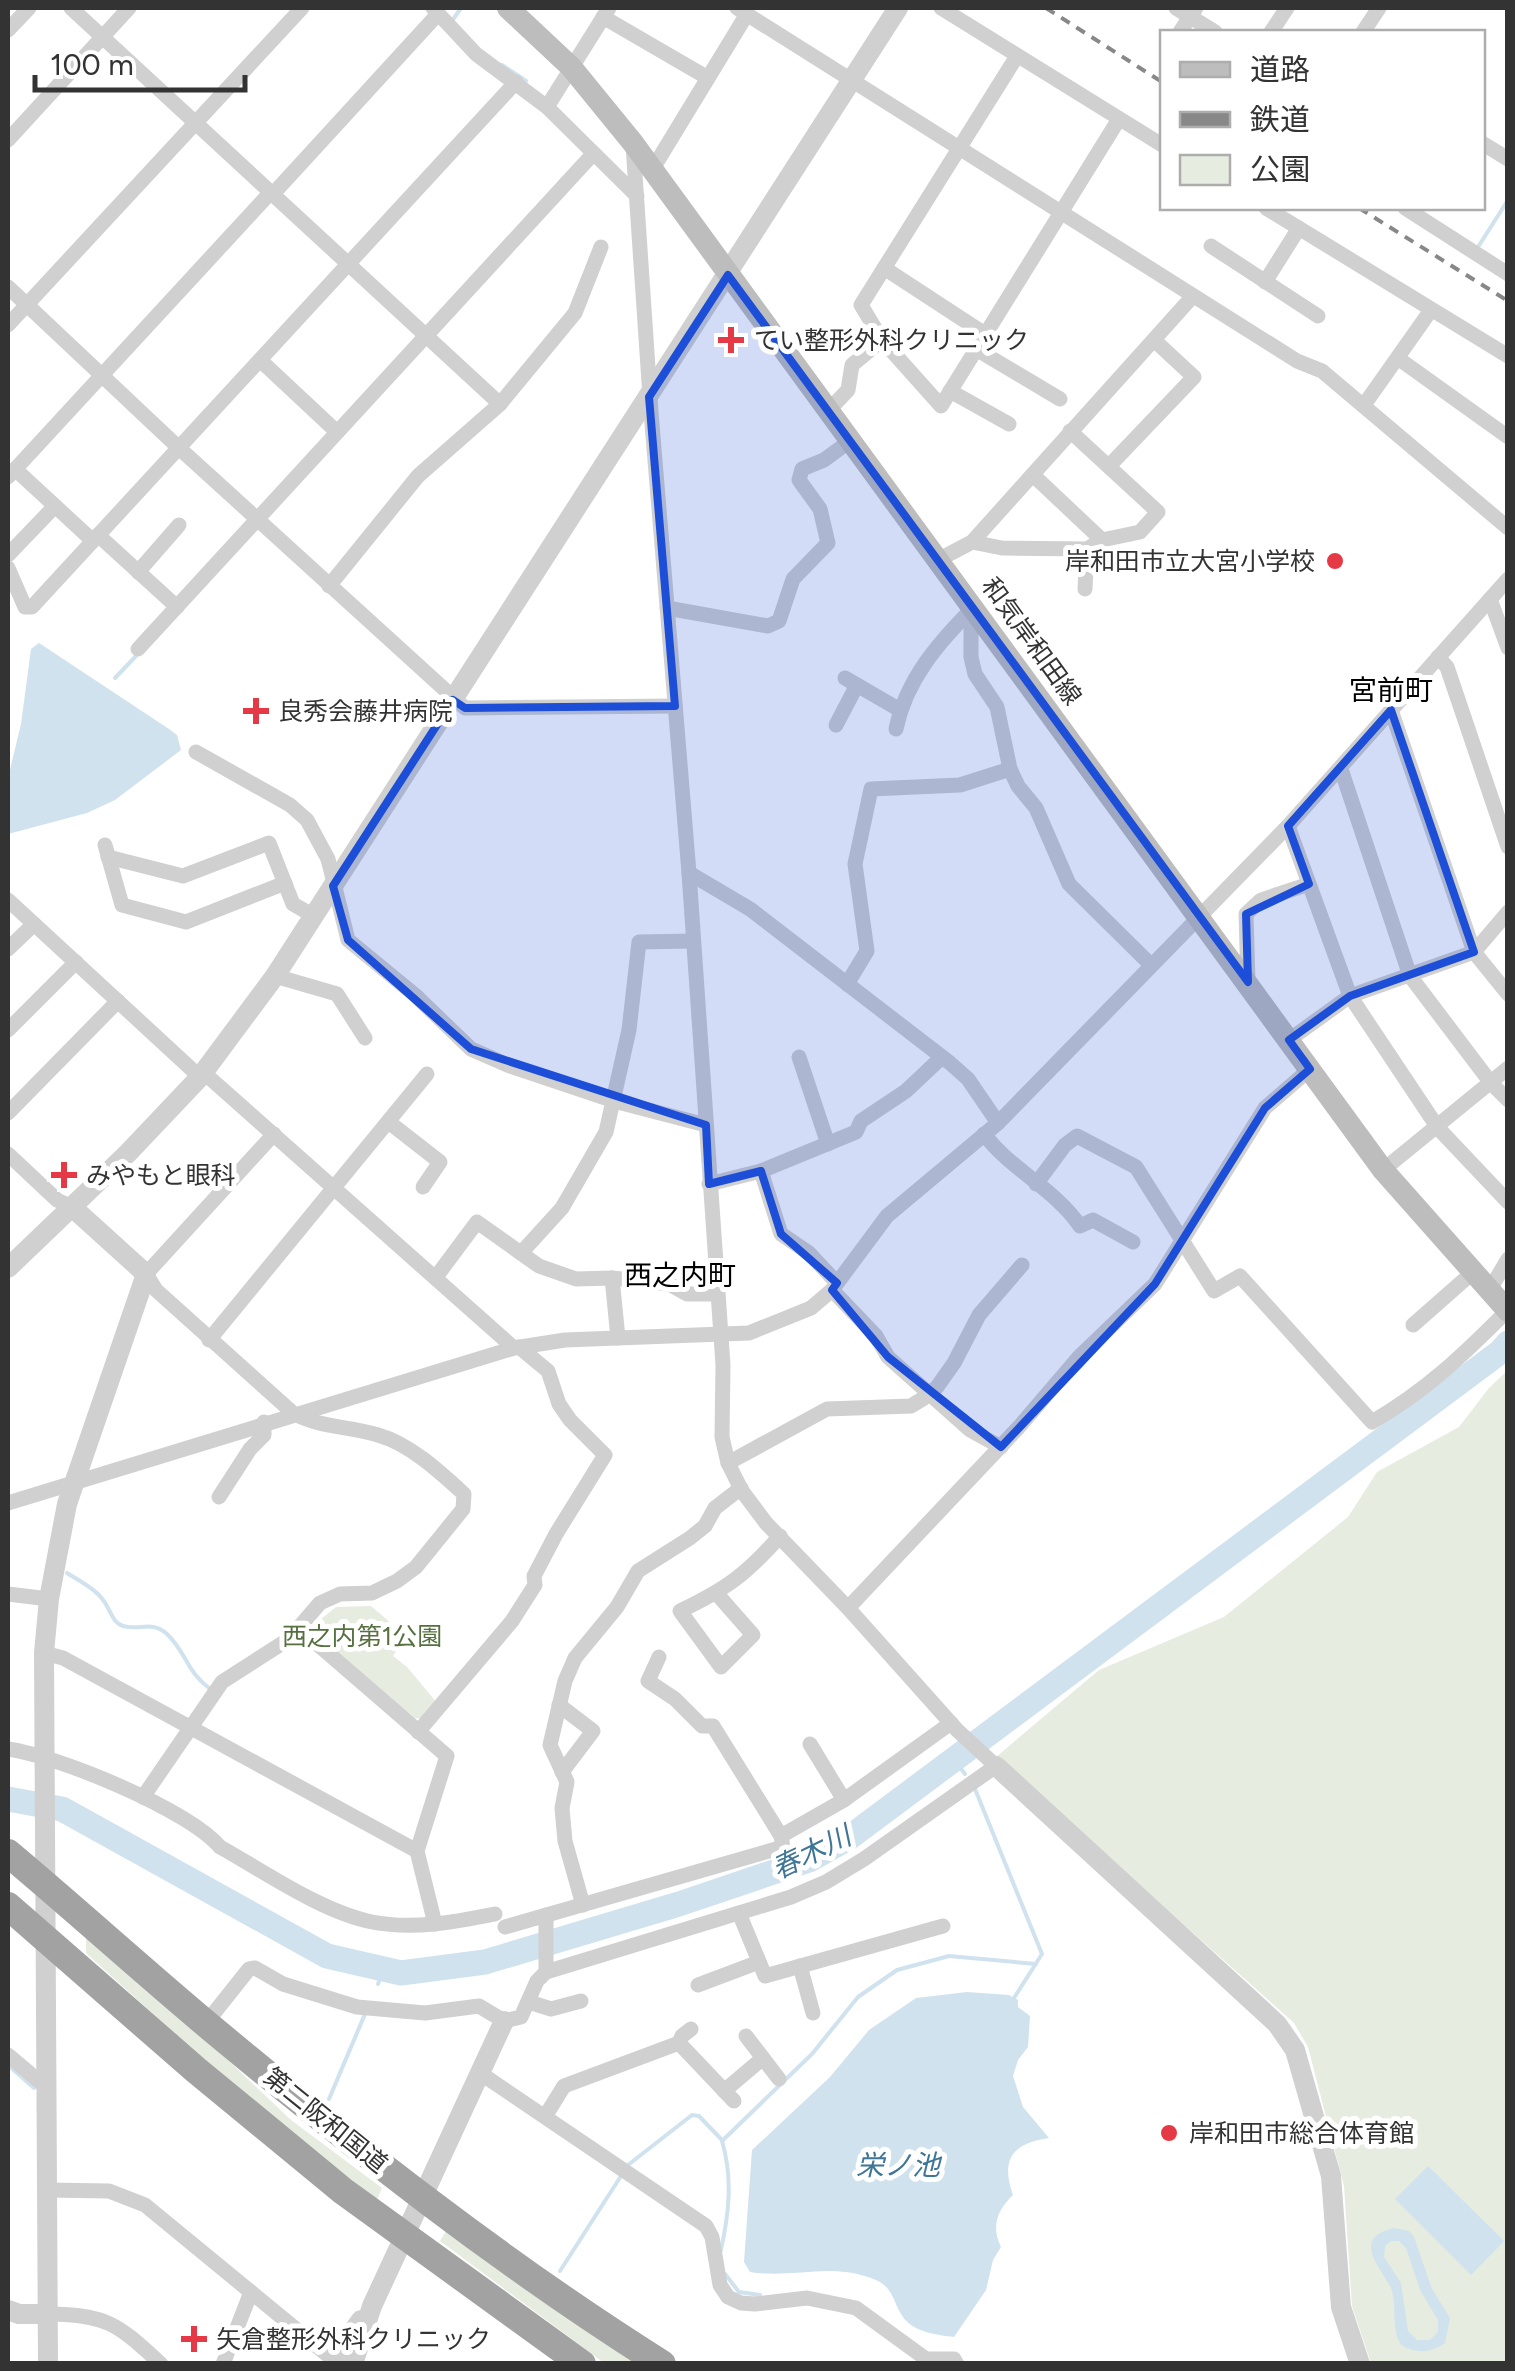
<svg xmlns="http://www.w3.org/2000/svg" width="1515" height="2371" font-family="Figtree,'Noto Sans JP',sans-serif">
<rect width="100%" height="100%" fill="#fff"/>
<g fill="#e6ecdf">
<polygon points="1507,1371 1507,2363 1371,2363 1352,2306 1344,2186 1308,2047 1294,2023 996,1757 1099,1670 1224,1617 1348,1517 1377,1472 1459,1427 1489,1388"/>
<polygon points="371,1606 406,1636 393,1656 407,1667 437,1703 423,1719 415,1718 315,1635 315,1624 336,1607"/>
<polygon points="86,1936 230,2062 291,2120 382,2188 377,2200 237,2090 86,1953"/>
<polygon points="447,2229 640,2363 604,2363 440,2241"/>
</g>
<g fill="#cfe2ee" fill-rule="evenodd">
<polygon points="39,643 169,729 177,735 181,750 115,800 87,813 8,834 8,778 21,724 31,649"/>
<path d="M967 1992 1009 1995 1018 2000V2007L1030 2016 1028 2047 1018 2060 1013 2076 1023 2107 1049 2138C1013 2143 1000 2159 1013 2195 997 2210 991 2227 1001 2247L993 2260 986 2290 954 2337C938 2335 913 2332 903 2317 893 2303 894 2288 876 2280 831 2261 795 2279 750 2272L744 2262 752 2150 830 2077 869 2030 916 1998Z"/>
<polygon points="1428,2166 1504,2241 1471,2275 1395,2199"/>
<path d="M1394 2228 1409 2231 1414 2237 1432 2289 1450 2318 1445 2343C1430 2353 1417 2354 1401 2345 1391 2328 1397 2309 1392 2291 1386 2272 1347 2239 1394 2228ZM1391 2241H1399L1406 2248 1421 2292 1438 2320V2332L1430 2340H1417L1408 2331 1401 2283 1384 2257 1385 2246Z"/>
</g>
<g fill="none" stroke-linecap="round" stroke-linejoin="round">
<g stroke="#cfe2ee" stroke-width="4">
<polyline points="452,21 461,8"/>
<polyline points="502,65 526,81"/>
<polyline points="1478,247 1508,200"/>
<polyline points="115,678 136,656"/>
<path d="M67 1573C83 1583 100 1591 108 1608 112 1615 114 1623 123 1626 140 1631 151 1620 167 1634 186 1652 187 1672 209 1688"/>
<polyline points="955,1761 965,1774"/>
<polyline points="975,1789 1042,1954 1014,1998"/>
<polyline points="378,1984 384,1969"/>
<polyline points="8,2065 34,2088"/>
<polyline points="329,2099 365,2014"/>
<polyline points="628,2165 692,2115 699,2116 721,2139"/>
<path d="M721 2250C729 2213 733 2178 722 2141L812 2054 858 1997 897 1970 949 1956 1036 1964"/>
<polyline points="560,2271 621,2176"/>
<polyline points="725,2274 739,2292 760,2295"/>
</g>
<polyline stroke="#cfe2ee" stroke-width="25" points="8,1799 62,1809 327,1956 401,1973 485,1962 679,1904 809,1860 850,1837 1500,1352 1508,1343"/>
<g stroke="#d0d0d0" stroke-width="15">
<polyline points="71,8 500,404"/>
<polyline points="433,8 476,54 547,107 637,196"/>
<polyline points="737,8 1297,361 1322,371 1508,528"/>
<polyline points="941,8 1162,145"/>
<polyline points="1176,8 1215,32"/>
<polyline points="603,17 708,78"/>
<polyline points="8,30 29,8"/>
<polyline points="1180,32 1196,8"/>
<polyline points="1271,32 1287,8"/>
<polyline points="1363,32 1379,8"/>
<polyline points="1017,56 861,305 882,340 941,406 1119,119"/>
<polyline points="547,107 609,8"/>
<polyline points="8,140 129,8"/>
<polyline points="1482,143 1508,159"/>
<polyline points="652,170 747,14"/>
<polyline points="273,194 438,14"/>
<polyline points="1266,208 1508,356"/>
<polyline points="1405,208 1508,274"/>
<polyline points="1211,246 1318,316"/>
<polyline points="884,268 985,334"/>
<polyline points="1265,282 1299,228"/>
<polyline points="8,287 179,448 465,708 675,706"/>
<polyline points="8,325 302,8"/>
<polyline points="976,349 1060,399"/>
<polyline points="1399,359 1508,437"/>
<polyline points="260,360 337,432"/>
<polyline points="950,391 1009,424"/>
<polyline points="1364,405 1431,310"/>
<polyline points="828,411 848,390 852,365 882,340"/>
<polyline points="1110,465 1194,377 1154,340"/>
<polyline points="15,469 93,541"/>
<polyline points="1033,475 1102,540"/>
<polyline points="8,477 271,192"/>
<polyline points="98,535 177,607"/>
<polyline points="972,542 1002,548 1087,549 1102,540 1140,532 1158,512 1070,431"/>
<polyline points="8,555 55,506"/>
<polyline points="938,560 972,542 1193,296"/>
<polyline points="8,568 25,607 32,607 516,82"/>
<polyline points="138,572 179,525"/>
<polyline points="329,586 418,476 500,404 575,313 601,247"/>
<polyline points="1085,589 1087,549"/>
<polyline points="1490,599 1508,648"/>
<polyline points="667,608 768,626 779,621 793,579 828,543 820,509 799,480 802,469 824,460 850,441"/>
<polyline points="971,610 971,657 975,674 997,707 1010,769 1018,786 1036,808 1069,884 1150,964"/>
<polyline points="138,649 593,154"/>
<polyline points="1438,657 1447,667 1508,847"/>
<polyline points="845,678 900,710"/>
<polyline points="1391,710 1474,952 1508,994"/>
<polyline points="836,725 857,685"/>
<path d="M896 729C906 680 938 643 973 608"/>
<polyline points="196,752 290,805 307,820 328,859 348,940 415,995 471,1049 510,1066 614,1101 706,1125"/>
<polyline points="1341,769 1410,976 1491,1083 1508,1100"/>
<polyline points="1288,826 1350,996 1438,1128 1508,1202"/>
<polyline points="105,845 122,905 186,922 285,883"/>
<polyline points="108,857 183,876 269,843 293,904 314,916"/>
<polyline points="689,873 750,909 950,1063 968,1079 998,1123"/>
<polyline points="8,900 200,1077"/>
<polyline points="8,949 34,924"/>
<polyline points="275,976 337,994 365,1038"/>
<polyline points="1248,982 1246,914 1261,900 1309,884"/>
<polyline points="847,984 867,951 855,864 871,789 960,785 1010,769"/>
<polyline points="8,1030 76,962"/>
<polyline points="1289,1040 1350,996 1474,952 1508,912"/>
<polyline points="799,1057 828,1144"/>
<polyline points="203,1072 514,1348"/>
<polyline points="8,1113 118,1001"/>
<polyline points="390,1123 440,1162 423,1187"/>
<path d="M984 1134C1011 1170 1055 1189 1080 1226L1093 1220 1133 1242"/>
<polyline points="8,1154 57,1200 72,1207"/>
<polyline points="1383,1170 1508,1068"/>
<polyline points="761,1171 781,1234 809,1253 837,1283"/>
<polyline points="709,1184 761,1171 856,1132 861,1121 906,1091 942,1057"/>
<path d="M1036 1184 1065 1145 1077 1136 1136 1167 1214 1291 1240 1276 1372 1422C1427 1390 1463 1355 1507 1311"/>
<polyline points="521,1253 562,1208 606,1132 629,1030 639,942 693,941"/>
<polyline points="436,1277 477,1222 539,1266 576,1279 612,1278 669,1284 687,1294 717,1294"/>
<polyline points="612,1278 618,1338"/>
<polyline points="832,1290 876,1336 888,1357 970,1430 1001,1447"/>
<polyline points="1489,1291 1508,1259"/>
<polyline points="1413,1325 1472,1273"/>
<polyline points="209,1340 427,1074"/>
<polyline points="728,1463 827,1409 911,1406 924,1398 937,1387 954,1363 979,1315 1022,1265"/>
<polyline points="219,1497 250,1449 264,1435 264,1422"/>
<polyline points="8,1503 514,1348 565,1340 749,1333 811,1308 832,1290 887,1216 998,1123 1288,826 1508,579"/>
<polyline points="8,1594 49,1599"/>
<path d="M717 1594 753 1635 721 1667 680 1611C726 1589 747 1574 780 1536"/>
<polyline points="848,1608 1019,1427 1078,1358 1155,1284 1265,1108 1310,1069"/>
<polyline points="300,1629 447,1756 417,1851 435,1924"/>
<polyline points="44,1653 63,1658 417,1851"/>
<polyline points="559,1705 593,1731 562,1772"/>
<polyline points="418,1732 512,1621 535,1585 534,1576 556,1534 605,1455 570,1420 559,1404 548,1371 519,1347"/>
<polyline points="810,1744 844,1800 951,1723"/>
<path d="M8 1749C58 1756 187 1809 220 1847 265 1872 322 1912 372 1922 413 1930 455 1922 495 1914"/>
<path d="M143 1797 222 1682 289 1639 320 1603 340 1594 372 1593 397 1581 416 1567 463 1509 464 1494C440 1472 410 1444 378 1435 349 1426 320 1428 293 1413L156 1290 146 1274 274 1134"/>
<polyline points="781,1836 844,1800"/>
<polyline points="583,1905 565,1841 562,1808 567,1782 550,1745 565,1681 575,1658 617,1607 638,1571 690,1538 705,1526 715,1508 741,1488"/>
<polyline points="739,1913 765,1976 943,1926"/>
<polyline points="505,1927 783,1847 781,1836 713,1726 702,1726 675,1699 648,1681 659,1657"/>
<polyline points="800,1966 813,2013"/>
<polyline points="546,1972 546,1915"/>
<polyline points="698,1985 759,1962"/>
<polyline points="529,2002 551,2009 581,2001"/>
<polyline points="206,2023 249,1969 255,1968 283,1984 357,2007 425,2013 479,2006 504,2021 521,2017 537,1981 546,1972 791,1897 826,1882 864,1859 996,1766 957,1730 848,1608 766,1523 742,1491 728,1463 722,1437 723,1365 689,873 651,412 633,145"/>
<polyline points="746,2036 779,2079"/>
<polyline points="679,2043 734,2101"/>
<polyline points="8,2055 47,2088"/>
<polyline points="480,2073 706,2226 712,2237 720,2285 728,2297 741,2303 755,2304 807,2298 856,2308 926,2359 954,2359 957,2364"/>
<polyline points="724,2091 763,2058"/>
<polyline points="546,2115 564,2086 679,2043 682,2036 691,2029"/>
<polyline points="47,2190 109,2191 145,2205 336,2362"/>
<path d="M48 2314C109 2315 117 2324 161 2364"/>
<polyline points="223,2364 251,2292"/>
</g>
<g stroke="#d0d0d0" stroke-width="20">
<polyline points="8,1268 128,1153 200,1077 275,976 898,8"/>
<polyline points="996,1766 1277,2024 1295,2050 1331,2176 1341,2307 1360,2364"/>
<polyline points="8,2310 19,2314 48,2314"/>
<polyline points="48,2364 44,1653 49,1599 67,1504 146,1274 72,1207"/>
<polyline points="335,2364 344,2344 361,2320"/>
<polyline points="353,2364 372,2306 504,2021"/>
</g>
<polyline stroke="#bdbdbd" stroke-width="22" points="508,8 571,67 633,143 1383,1170 1508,1311"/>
<g stroke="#a2a2a2" stroke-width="28">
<path d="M8 1853C76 1910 142 1970 210 2027 354 2147 503 2264 662 2364"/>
<polyline points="8,1906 196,2070 343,2191 582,2364"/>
</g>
<g stroke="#888" stroke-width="4" stroke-dasharray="10 8" stroke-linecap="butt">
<polyline points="1046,8 1162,82"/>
<polyline points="1359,208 1508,301"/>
</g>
</g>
<path fill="#1d4ed8" fill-opacity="0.2" stroke="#1d4ed8" stroke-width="8" stroke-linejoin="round" d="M728 275 1248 982 1246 914 1309 884 1288 826 1391 710 1474 952 1350 996 1289 1040 1310 1069 1265 1108 1155 1284 1001 1447 888 1357 832 1290 837 1283 781 1234 761 1171 709 1184 706 1125 471 1049 348 940 333 886 453 700 465 708 675 706 649 397Z"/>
<g fill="#e63946" stroke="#fff" stroke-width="4">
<path d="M726 325h10v10h10v10h-10v10h-10v-10h-10v-10h10z"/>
<circle cx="1335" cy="561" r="10"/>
<path d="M251 696h10v10h10v10h-10v10h-10v-10h-10v-10h10z"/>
<path d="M59 1160h10v10h10v10h-10v10h-10v-10h-10v-10h10z"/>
<circle cx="1169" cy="2133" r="10"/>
<path d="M189 2324h10v10h10v10h-10v10h-10v-10h-10v-10h10z"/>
</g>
<g text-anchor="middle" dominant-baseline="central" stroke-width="10" stroke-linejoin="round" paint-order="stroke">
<g font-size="25" fill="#333" stroke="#fff" text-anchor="start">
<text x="754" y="340">てい整形外科クリニック</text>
<text x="1315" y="561" text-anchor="end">岸和田市立大宮小学校</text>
<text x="278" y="711">良秀会藤井病院</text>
<text x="86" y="1175">みやもと眼科</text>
<text x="1189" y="2133">岸和田市総合体育館</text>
<text x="216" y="2339">矢倉整形外科クリニック</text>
</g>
<g font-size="25" fill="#333" stroke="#fff">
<text transform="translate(1032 641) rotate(54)">和気岸和田線</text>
<text transform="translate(326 2120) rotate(39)">第二阪和国道</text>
</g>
<g font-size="25" fill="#56703f" stroke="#fff">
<text x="362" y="1636">西之内第1公園</text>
</g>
<g font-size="28" fill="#000" stroke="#fff">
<text x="1391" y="690">宮前町</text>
<text x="680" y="1275">西之内町</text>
</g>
<g font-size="28" font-style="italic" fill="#3f7597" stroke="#fff">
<text transform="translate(811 1852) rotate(-26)">春木川</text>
<text x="898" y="2165">栄ノ池</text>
</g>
</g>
<rect width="1515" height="2371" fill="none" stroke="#333333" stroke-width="20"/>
<rect x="1160" y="30" width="325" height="180" fill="#ffffff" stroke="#adadad" stroke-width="2.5"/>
<rect x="1180" y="62" width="50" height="15" fill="#bdbdbd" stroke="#adadad" stroke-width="2.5"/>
<text x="1250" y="80" font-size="30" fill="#333333">道路</text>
<rect x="1180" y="112" width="50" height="15" fill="#888888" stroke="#adadad" stroke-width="2.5"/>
<text x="1250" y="130" font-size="30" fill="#333333">鉄道</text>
<rect x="1180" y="155" width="50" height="30" fill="#e6ecdf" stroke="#adadad" stroke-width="2.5"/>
<text x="1250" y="180" font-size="30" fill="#333333">公園</text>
<path d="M35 75v15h210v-15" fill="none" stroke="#333333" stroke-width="5"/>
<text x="50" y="75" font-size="30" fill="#333333" stroke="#ffffff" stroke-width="8" paint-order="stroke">100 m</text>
</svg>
